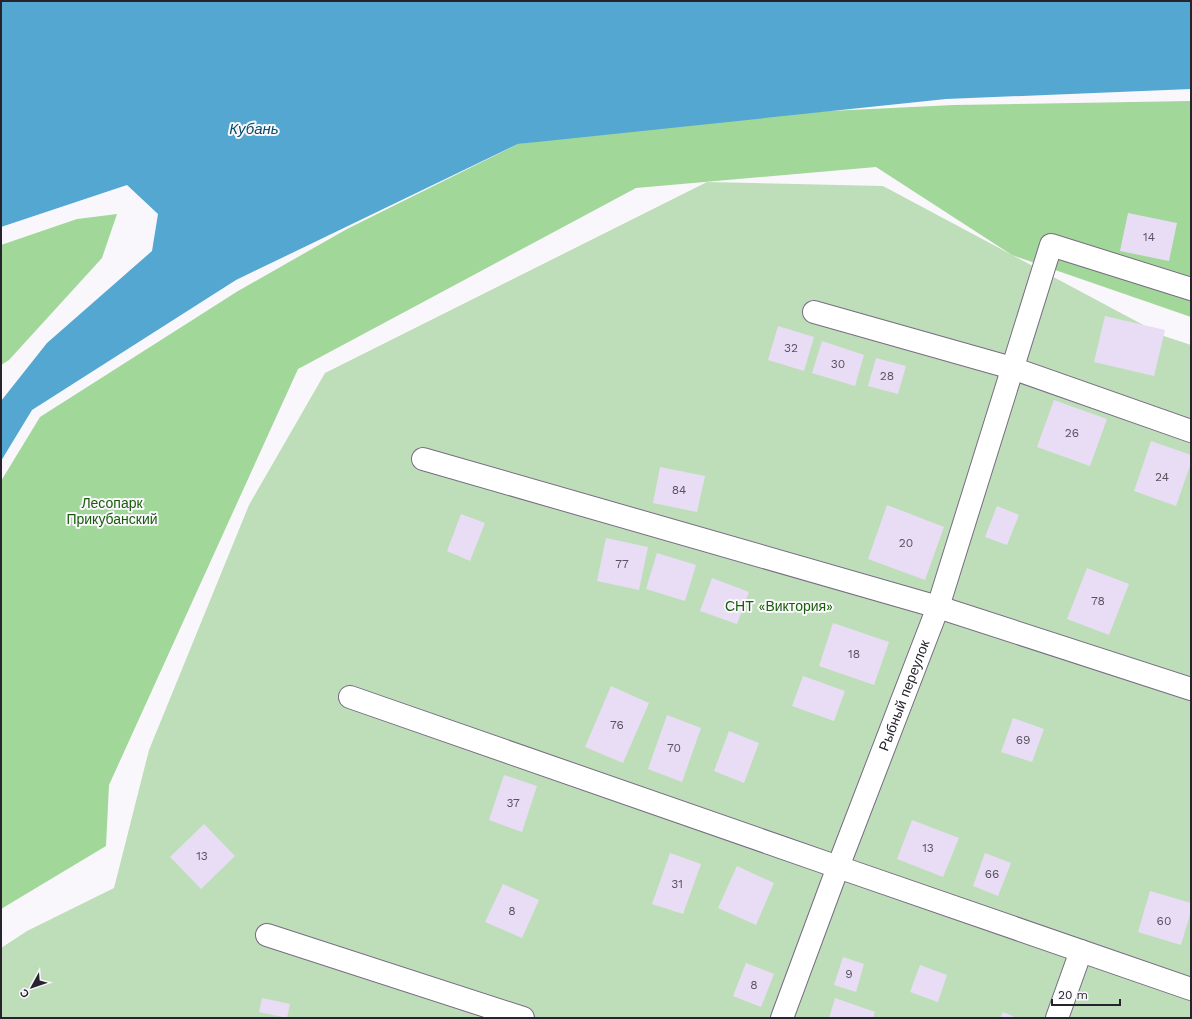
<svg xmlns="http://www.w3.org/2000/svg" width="1192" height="1019" font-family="'Work Sans',sans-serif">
<rect width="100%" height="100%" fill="#f9f7fc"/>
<polygon fill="#bddeb8" points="707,182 883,186 1164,336 1191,345 1191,1018 1,1018 1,948 27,931 114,888 149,750 249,505 325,373"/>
<g fill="#a1d798">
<polygon points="1191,101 1191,317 1012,255 876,167 636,188 298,369 109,785 106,846 1,909 1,481 40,417 238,291 347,229 518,144 726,116 954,105"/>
<polygon points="117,214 102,258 9,360 1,365 1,245 77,219"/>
</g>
<polygon fill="#53a7d0" points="1,1 1191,1 1191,89 946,99 518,144 236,280 32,410 1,461 1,401 47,343 152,251 158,214 127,185 1,227"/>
<g fill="#e9ddf6">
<polygon points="1128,213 1177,223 1169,261 1120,251"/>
<polygon points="1105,316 1165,330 1154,376 1094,362"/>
<polygon points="778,326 814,337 804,371 768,360"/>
<polygon points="822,341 864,355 855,386 812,373"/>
<polygon points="876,358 906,366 898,394 868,386"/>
<polygon points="1054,400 1107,419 1090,466 1037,447"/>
<polygon points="1151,441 1191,455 1191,463 1176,506 1134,491"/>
<polygon points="660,467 705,476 697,512 653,503"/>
<polygon points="887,505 944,527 925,580 868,559"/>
<polygon points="997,506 1019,515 1007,545 985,537"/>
<polygon points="461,514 485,523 470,561 447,551"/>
<polygon points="606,538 648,547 639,590 597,581"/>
<polygon points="657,553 696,565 685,601 646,589"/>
<polygon points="1087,568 1129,584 1109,635 1067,619"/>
<polygon points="712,578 749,592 737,624 700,611"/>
<polygon points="833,623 889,642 874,685 819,666"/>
<polygon points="803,676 845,691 834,721 792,706"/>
<polygon points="611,686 649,703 623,763 585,747"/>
<polygon points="667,715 701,728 682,782 648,769"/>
<polygon points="1013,718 1044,729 1032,762 1001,752"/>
<polygon points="729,731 759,743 744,783 714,771"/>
<polygon points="504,775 537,786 522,832 489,820"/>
<polygon points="912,820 959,838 943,877 897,859"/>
<polygon points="204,824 235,856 201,889 170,857"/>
<polygon points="670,853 701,864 683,914 652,904"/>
<polygon points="985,853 1011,863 998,896 973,886"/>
<polygon points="737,866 774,883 756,925 718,908"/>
<polygon points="503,884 539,900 522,938 485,922"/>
<polygon points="1150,891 1191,903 1191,911 1181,945 1138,932"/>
<polygon points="843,957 864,964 856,992 834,985"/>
<polygon points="746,963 774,974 761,1007 733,996"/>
<polygon points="920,965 947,975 938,1002 910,992"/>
<polygon points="262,998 290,1004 287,1018 259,1012"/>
<polygon points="835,998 875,1012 873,1018 829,1018"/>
<polygon points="1003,1012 1017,1018 1000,1018"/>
</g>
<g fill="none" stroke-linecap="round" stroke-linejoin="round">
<g stroke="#776c82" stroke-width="24">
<g id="minor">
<polyline points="814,312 1012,368 1191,431"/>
<polyline points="423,459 938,607 1191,689"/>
<polyline points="350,697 838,867 1191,989"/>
<polyline points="267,935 523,1018"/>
<path id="s1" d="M782 1018 838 867 938 607 1051 245 1191 289"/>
<polyline points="1057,1018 1081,951"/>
</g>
</g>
<use href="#minor" stroke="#fff" stroke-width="22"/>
</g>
<g text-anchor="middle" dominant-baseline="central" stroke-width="4" stroke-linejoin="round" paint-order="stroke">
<g font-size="12" fill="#58525e">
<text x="1149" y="237">14</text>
<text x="791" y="348">32</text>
<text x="838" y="364">30</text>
<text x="887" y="376">28</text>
<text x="1072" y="433">26</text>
<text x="1162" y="477">24</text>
<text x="679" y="490">84</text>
<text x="906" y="543">20</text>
<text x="622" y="564">77</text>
<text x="1098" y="601">78</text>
<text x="854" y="654">18</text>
<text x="617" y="725">76</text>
<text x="1023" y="740">69</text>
<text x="674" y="748">70</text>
<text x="513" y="803">37</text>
<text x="928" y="848">13</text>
<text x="202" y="856">13</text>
<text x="992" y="874">66</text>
<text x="677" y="884">31</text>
<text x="512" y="911">8</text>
<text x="1164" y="921">60</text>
<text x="849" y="974">9</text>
<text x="754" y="985">8</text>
</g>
<g font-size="14" fill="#175e09" stroke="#f9f7fc">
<text x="112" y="503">Лесопарк<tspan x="112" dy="16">Прикубанский</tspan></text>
<text x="779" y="606">СНТ «Виктория»</text>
</g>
<g font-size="14" fill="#27232c" stroke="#f9f7fc">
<text stroke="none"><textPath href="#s1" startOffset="345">Рыбный переулок</textPath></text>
</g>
<g font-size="15" font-style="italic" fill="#064e6b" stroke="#f9f7fc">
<text x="254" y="129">Кубань</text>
</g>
</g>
<rect width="1192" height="1019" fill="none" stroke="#27232c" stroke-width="4"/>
<g transform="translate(32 987) rotate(230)" stroke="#f9f7fc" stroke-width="3" paint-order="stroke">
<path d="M0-3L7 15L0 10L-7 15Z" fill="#27232c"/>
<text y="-6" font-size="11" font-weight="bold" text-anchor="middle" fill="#27232c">С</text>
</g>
<path d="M1052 999v6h68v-6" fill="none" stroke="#27232c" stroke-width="2"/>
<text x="1058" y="999" font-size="12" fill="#27232c" stroke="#f9f7fc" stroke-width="3" paint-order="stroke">20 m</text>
</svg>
